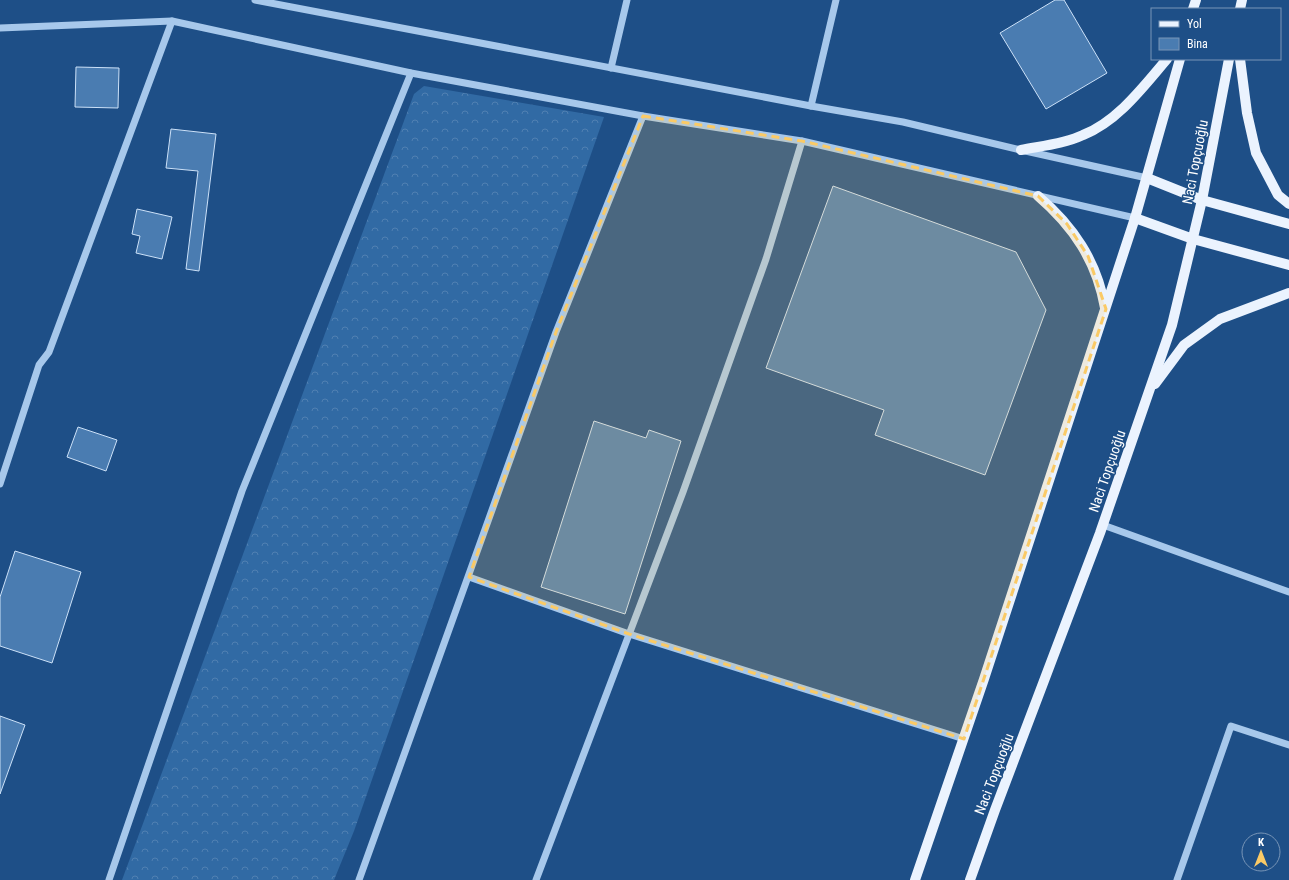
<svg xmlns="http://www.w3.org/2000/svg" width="1289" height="880" font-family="'Roboto Condensed',sans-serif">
<defs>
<pattern id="forest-crowns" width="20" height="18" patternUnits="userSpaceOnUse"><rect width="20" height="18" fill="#316aa4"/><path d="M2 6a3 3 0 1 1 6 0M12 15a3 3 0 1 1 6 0" fill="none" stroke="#5080b2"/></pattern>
</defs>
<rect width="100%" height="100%" fill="#1e4f87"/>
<polygon fill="url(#forest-crowns)" points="424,86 604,117 354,831 334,880 122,880 414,94"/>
<g fill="#4a7cb1" stroke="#cce1f8">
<polygon points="1055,0 1064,0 1107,73 1046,109 1000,33"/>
<polygon points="76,67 119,68 118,108 75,107"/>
<polygon points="171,129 216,134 199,271 186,269 198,171 166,168"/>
<polygon points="833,186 1016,252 1046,310 985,475 875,435 884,410 766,368"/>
<polygon points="137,209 172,217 162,259 136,253 140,236 132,234"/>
<polygon points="594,421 646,438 649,430 681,441 625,614 541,587"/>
<polygon points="78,427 117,440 106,471 67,457"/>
<polygon points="15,551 81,572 52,663 0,646 0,597"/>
<polygon points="0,716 25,725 0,794"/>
</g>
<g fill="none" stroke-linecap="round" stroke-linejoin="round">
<g stroke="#a7c8eb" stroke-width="7">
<polyline points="255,0 811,106 903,122 1021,150 1147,178"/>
<polyline points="0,28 172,21 411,73 643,116 802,141 1135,218"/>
<polyline points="611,68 627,0"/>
<polyline points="811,106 836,0"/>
<polyline points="0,484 39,365 49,352 172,21"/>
<polyline points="1103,525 1289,592"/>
<polyline points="469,577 629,634 964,739"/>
<polyline points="109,880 242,491 411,73"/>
<polyline points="359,880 556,332 643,116"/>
<polyline points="536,880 683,492 766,259 802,141"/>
<polyline points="1177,880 1231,726 1289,745"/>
</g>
<g stroke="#ebf3fe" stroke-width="10">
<polyline points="1193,9 1196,0"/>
<polyline points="1240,9 1242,0"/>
<polyline points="1240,59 1247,113 1256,153 1278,195 1289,204"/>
<path d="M1021 150C1041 146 1064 144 1083 135 1118 121 1143 87 1167 59"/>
<polyline points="1147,178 1202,200 1289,224"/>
<path d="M1038 196C1073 226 1097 261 1105 308"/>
<polyline points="1135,218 1193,239 1289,265"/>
<polyline points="1155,384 1184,345 1220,319 1289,293"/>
<polyline points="915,880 984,679 1135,218 1180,59"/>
<polyline points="970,880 995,810 1100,533 1172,325 1202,200 1229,59"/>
</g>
</g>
<path fill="#faca66" fill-opacity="0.2" stroke="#faca66" stroke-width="3" stroke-dasharray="8 5" stroke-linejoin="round" d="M643 116 802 141 1038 196 1067 224 1088 256 1106 309 964 739 629 634 469 577 556 332Z"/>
<g text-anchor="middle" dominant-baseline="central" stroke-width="3" stroke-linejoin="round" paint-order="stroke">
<g font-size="14" fill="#fff" stroke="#1e4f87">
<text transform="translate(1195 162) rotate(-79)">Naci Topçuoğlu</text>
<text transform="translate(1107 471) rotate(-71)">Naci Topçuoğlu</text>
<text transform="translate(994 774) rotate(-69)">Naci Topçuoğlu</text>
</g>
</g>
<rect x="1151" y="8" width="130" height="52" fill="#1e4f87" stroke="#7895b7"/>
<rect x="1159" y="21" width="20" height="6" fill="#ebf3fe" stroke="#7895b7"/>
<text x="1187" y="28" font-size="12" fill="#ffffff">Yol</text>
<rect x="1159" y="38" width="20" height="12" fill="#4a7cb1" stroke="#7895b7"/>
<text x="1187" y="48" font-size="12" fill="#ffffff">Bina</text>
<g transform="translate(1261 852)"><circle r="19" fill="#1e4f87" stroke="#7895b7"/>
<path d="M0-3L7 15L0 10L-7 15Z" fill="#faca66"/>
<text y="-6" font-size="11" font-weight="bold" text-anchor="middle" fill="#ffffff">K</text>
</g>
</svg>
